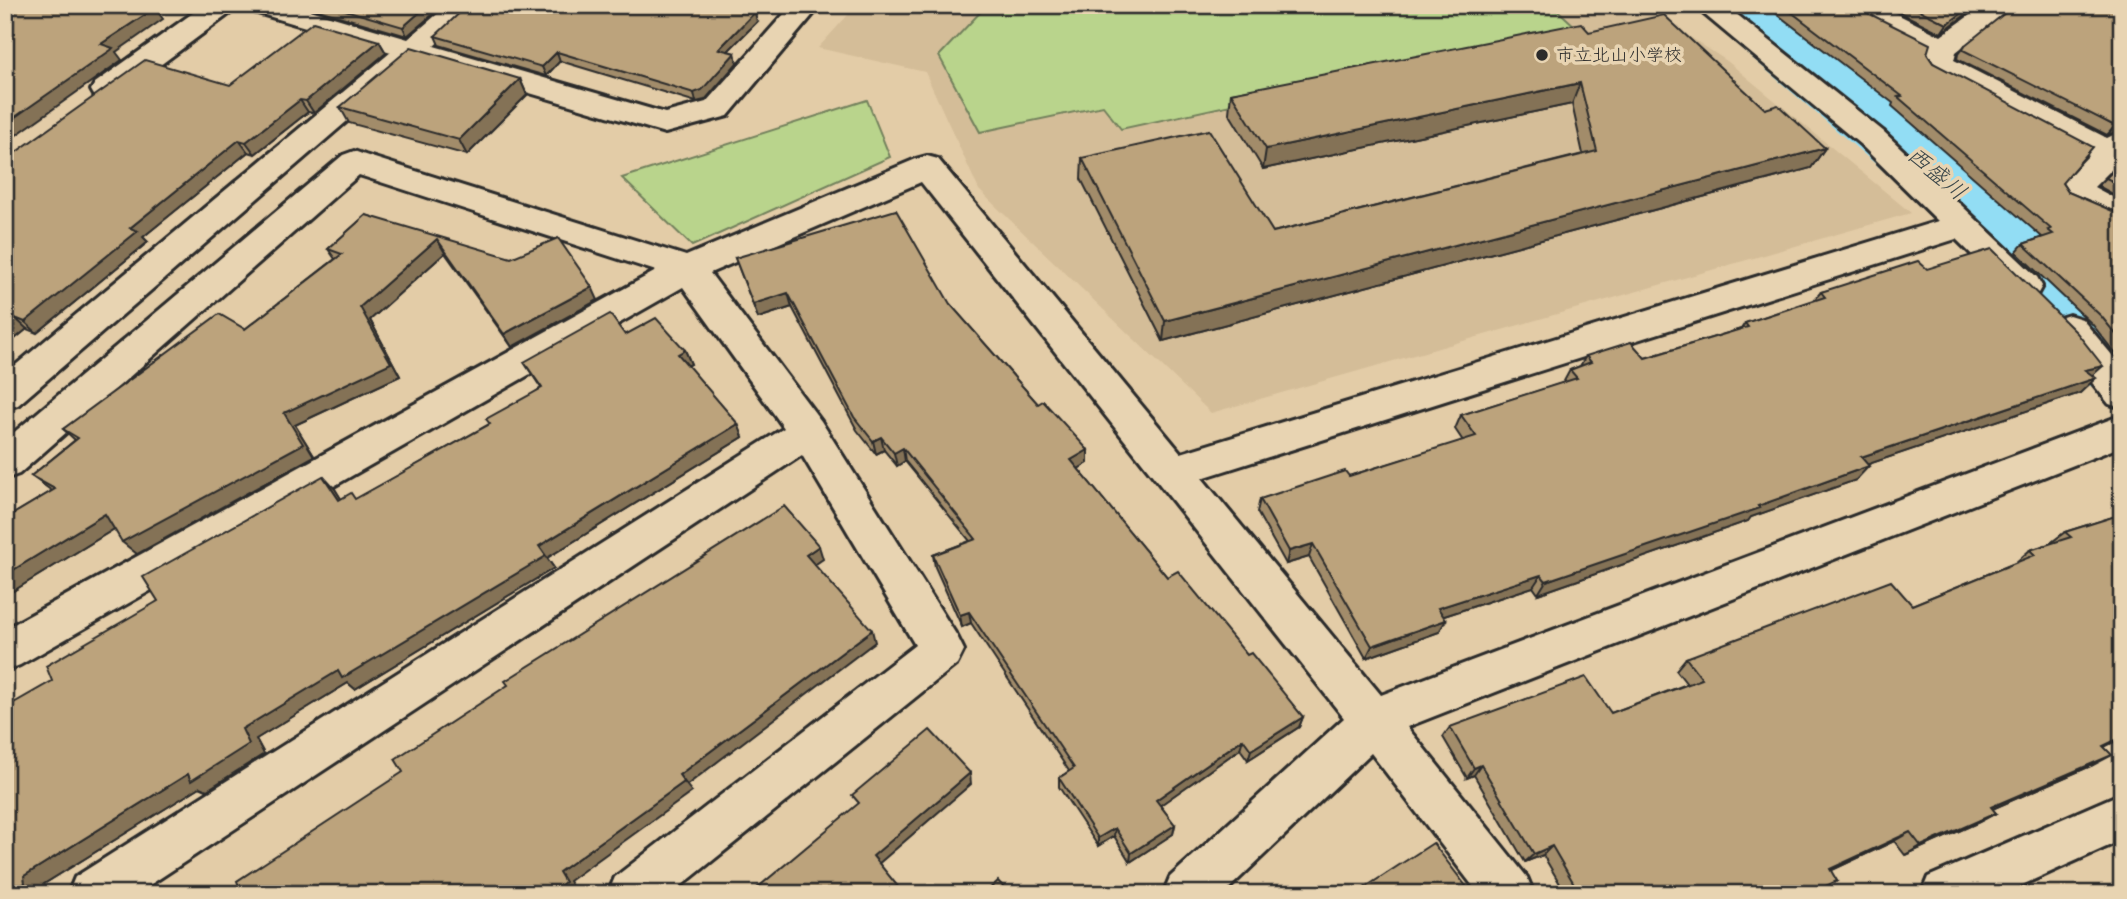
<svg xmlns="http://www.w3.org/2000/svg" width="2127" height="899" font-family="'Shantell Sans','Klee One',sans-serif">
<rect width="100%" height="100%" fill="#e3cca7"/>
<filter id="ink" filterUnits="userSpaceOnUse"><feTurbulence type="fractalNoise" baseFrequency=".0143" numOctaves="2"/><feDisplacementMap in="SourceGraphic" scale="14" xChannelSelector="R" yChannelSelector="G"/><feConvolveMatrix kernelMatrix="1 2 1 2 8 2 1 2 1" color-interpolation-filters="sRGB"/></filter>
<g filter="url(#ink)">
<polygon fill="#d4bd98" points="857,5 1641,5 1727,61 1911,213 1211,413 979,190 925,72 818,48"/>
<g fill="#b9d48c" stroke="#72805c" stroke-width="2">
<polygon points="987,5 1552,5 1578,29 1121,129 1103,106 980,132 939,56"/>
<polygon points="867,100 890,157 692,246 622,178"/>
</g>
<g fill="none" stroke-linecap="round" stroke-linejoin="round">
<polygon fill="#92ddf4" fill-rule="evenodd" points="1698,5 1777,5 2023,201 2122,303 2122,396 2090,386 1965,241 1708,20"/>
<g stroke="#2b2b2b" stroke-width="6">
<g id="minor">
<polygon points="204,5 237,5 233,11 117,97 106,99 95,97 91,90 95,83"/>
<polygon points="247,5 292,5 408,39 448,5 479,5 434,46 665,113 706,102 792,5 821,5 728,116 665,133 418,60 18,405 5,409 5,374 391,52 251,11"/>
<polygon points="1693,5 1725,5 1883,131 2037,277 2042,286 2037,295 2025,299 2013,295 1956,239 1202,478 1381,695 2122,415 2122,446 1407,727 1527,877 1534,894 1479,894 1371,753 1223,894 1163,894 1170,877 1344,718 921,182 710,273 821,421 957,636 964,650 957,664 671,894 608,894 615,877 915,645 802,455 136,894 68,894 75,877 784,428 683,287 20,665 5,671 5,629 656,271 359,175 19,474 5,479 5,440 343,155 354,151 365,155 686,256 916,159 927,156 938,159 1181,453 1938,221 1861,145"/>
<polygon points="1842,5 1879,5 1941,36 1984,5 2016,5 1956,52 1954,60 2107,138 2122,131 2122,159 2094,187 2122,202 2122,227 2061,198 2056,190 2089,155 1928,70 1923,64 1927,52 1846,11"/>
<polygon points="2069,315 2082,319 2122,367 2122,408 2109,404 2056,337 2051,328 2056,319"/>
<polygon points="2122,793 2122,840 2002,894 1921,894 1928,877"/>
</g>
</g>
<use href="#minor" fill="#e8d4b2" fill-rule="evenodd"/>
</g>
<g fill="#a28c6b" stroke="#2b2b2b" stroke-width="2">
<polygon points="301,5 444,5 407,36"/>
<polygon points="1765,5 1852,5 1927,54 1933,63 2062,183 2068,192 2122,215 2122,362 2092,324 2016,252 2023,244 2040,238 2042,237 1892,106 1893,103"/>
<polygon points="1885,5 1979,5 1941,33"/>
<polygon points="757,22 728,51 735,53 737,63 705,100 696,102 560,61 546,76 439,45 435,36"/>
<polygon points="1589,32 1765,109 1825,148 1811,168 1163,341 1081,179 1082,158 1273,232 1583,154 1572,104 1263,169 1229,113 1231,93"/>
<polygon points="379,41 386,53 314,113 308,112 255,154 248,152 143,237 148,242 37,333 27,329 5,347 5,160 230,85"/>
<polygon points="1965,45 2122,130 2107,135 1957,59 1958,54"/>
<polygon points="520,79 527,95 467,155 349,123 340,107"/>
<polygon points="2122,162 2122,199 2098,186"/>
<polygon points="366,215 598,300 512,347 445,253 370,320 400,376 295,425 314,456 137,554 114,529 5,596 5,519 52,491 31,476 75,440 63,429 245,329 335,259 328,249"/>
<polygon points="735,258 950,304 1038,404 1088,450 1088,463 1078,469 1167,577 1247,655 1303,717 1299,727 1248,760 1240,749 1160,805 1175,825 1173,834 1130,862 1114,836 1098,846 1059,787 1059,778 1069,771 971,623 962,627 935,567 933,555 970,541 905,461 897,466 884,450 876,454 857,430 792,307 758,318"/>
<polygon points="1927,269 2093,376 2080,393 1868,464 1856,480 1751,517 1748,521 1538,594 1533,587 1444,616 1439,632 1366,658 1309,557 1286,564 1257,512 1260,499 1349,476 1463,441 1455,429 1461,415 1563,383 1570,370 1580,366 1586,356 1645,358 1741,329 1745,323 1814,300 1821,292"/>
<polygon points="685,350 691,364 687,366 738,424 743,437 547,558 554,568 355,689 348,683 256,739 264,754 207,790 200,787 44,884 45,891 41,894 52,681 158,601 335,489 341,499 356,499 489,424 541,388 524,362"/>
<polygon points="2122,514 2122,738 2104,747 2093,765 1992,809 1996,813 1979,822 1905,855 1894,841 1830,871 1837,881 1812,894 1566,894 1543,855 1525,862 1474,775 1467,778 1443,737 1450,727 1611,713 1687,684 1676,670 1686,658 1912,605 2015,563 2030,550 2049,544 2065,532"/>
</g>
<g fill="#847257" stroke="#2b2b2b" stroke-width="2">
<polygon points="428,5 444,5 407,36 403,27"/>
<polygon points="1973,5 1979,5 1941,33 1947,24"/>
<polygon points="155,8 163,19 116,52 122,60 5,143 5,124 101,44"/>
<polygon points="755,12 757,22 721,58 719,49"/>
<polygon points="379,41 386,53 314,113 306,101"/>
<polygon points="557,52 560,61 546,76 542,67"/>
<polygon points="735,53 737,63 705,100 696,102 694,93"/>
<polygon points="520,79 527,95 467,155 459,140"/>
<polygon points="1580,83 1572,104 1263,169 1266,149"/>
<polygon points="300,100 308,112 255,154 246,142"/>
<polygon points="2122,124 2122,130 2107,135 2115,126"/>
<polygon points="239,140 248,152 143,237 148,242 37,333 25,322 130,228"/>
<polygon points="1825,148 1811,168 1163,341 1165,321"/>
<polygon points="437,239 445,253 370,320 400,376 295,425 314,456 137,554 122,542 284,413 360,307"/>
<polygon points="592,287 598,300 512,347 504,334"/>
<polygon points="788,293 792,307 758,318 753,304"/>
<polygon points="15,318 27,329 5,347 5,326"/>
<polygon points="685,350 691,364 683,368 678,354"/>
<polygon points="2103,366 2087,380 2085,370"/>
<polygon points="2096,378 2080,393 1848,471 1861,457"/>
<polygon points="738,424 743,437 547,558 554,568 355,689 348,683 256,739 264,754 207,790 200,787 44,884 45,891 41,894 8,894 24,876 188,774 242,729"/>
<polygon points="881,437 884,450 876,454 873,441"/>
<polygon points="903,448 905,461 897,466 894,453"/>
<polygon points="1088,450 1088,463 1071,473 1071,460"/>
<polygon points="1869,466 1856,480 1751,517 1748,521 1538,594 1546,581"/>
<polygon points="323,476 335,489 350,513 339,500"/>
<polygon points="105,514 119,526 5,596 5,575"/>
<polygon points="1313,544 1309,557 1286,564 1289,551"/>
<polygon points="819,546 823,559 810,568 806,555"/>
<polygon points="1541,575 1533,587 1432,620 1438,608"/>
<polygon points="969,612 971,623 962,627 960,615"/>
<polygon points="1446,620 1439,632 1366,658 1372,646"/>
<polygon points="872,630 875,642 687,785 679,775"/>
<polygon points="1303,717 1299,727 1248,760 1251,750"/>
<polygon points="2122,737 2122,738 2084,756 2103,746"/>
<polygon points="1243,739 1240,749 1155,809 1156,800"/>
<polygon points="2112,755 2093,765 1974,817 1991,807"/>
<polygon points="1481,765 1474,775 1467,778 1474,768"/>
<polygon points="970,773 971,784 877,865 873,856"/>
<polygon points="684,782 692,792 569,881 575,891 571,894 549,894 559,872"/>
<polygon points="1996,813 1979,822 1905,855 1921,846"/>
<polygon points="1175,825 1173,834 1130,862 1131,853"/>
<polygon points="1115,828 1114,836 1098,846 1098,838"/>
<polygon points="1910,832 1894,841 1815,878 1830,869"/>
<polygon points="1552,846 1543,855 1525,862 1534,854"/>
<polygon points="1837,881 1822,889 1812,894 1808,894"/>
</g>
<g fill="#bca37c" stroke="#2b2b2b" stroke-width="2">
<polygon points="5,5 147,5 155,8 101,44 113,48 111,50 5,124"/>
<polygon points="328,5 428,5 403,27"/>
<polygon points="468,5 730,5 755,12 719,49 735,53 702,90 694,93 557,52 542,67 435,36"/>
<polygon points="1782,5 1852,5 1930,44 1927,54 1933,63 2093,147 2062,183 2068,192 2122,215 2122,342 2101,316 2023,244 2053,234 2048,230 2051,229 1898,97 1902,96"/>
<polygon points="1909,5 1973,5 1947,24"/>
<polygon points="2015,5 2122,5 2122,124 2115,126 1963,50 1965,45"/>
<polygon points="1664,15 1765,109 1778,105 1825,148 1165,321 1082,158 1209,130 1273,232 1597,151 1580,83 1266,149 1231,93 1581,23 1589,32"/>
<polygon points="313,22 379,41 306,101 300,100 246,142 239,140 130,228 138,231 25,322 15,318 5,326 5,160 145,60 230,85"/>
<polygon points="411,47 520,79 459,140 340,107"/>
<polygon points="2122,162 2122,186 2106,178"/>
<polygon points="896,210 950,304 1038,404 1043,401 1088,450 1071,460 1167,577 1178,571 1247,655 1251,653 1303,717 1251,750 1243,739 1156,800 1175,825 1131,853 1115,828 1098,838 1059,778 1074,768 969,612 960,615 933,555 976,539 903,448 894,453 881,437 873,441 854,417 788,293 753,304 735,258"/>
<polygon points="366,215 511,258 558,238 592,287 504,334 437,239 360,307 391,363 284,413 303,444 122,542 105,514 5,575 5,519 55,489 31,476 78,438 63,429 219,314 245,329 342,254 328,249"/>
<polygon points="1992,249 2077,333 2103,366 2085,370 2096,378 1861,457 1869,466 1758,506 1760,508 1546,581 1541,575 1438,608 1446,620 1372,646 1313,544 1289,551 1260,499 1345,471 1349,476 1476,436 1461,415 1577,378 1570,370 1591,362 1586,356 1631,342 1645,358 1748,327 1745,323 1825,297 1821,292 1918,261 1927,269"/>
<polygon points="610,314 625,335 656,318 685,350 678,354 738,424 539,546 546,556 342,678 338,671 242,729 249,744 191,781 188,774 24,876 25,883 8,894 5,894 5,708 52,681 46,666 158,601 143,577 323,476 339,500 351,493 355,499 490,424 486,419 542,388 524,362"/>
<polygon points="784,506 819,546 806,555 872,630 679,775 684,782 559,872 565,882 549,894 227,894 239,886 237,881 403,772 395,759 508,685 505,681"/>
<polygon points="2122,514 2122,737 2103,746 2112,755 1991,807 1996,813 1921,846 1910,832 1830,869 1837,881 1808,894 1580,894 1552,846 1534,854 1481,765 1474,768 1450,727 1586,677 1611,713 1702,679 1686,658 1891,581 1912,605 2035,555 2030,550 2071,537 2065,532"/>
<polygon points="930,730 970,773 873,856 904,894 750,894 859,803 852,795"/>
<polygon points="1433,843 1472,894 1355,894"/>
<polygon points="998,881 1010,894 984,894"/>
</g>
</g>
<circle fill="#2b2b2b" stroke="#e8d4b2" stroke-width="2.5" cx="1542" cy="55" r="7"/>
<g text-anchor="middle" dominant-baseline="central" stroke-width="7" stroke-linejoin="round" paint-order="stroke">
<g font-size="18" fill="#2b2b2b" stroke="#e8d4b2" text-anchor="start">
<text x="1556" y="55">市立北山小学校</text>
</g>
<g font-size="23" font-style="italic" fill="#3a4649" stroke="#e8d4b2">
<text transform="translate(1937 173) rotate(40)">西盛川</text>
</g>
</g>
<rect width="2127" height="899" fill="none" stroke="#e8d4b2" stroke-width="28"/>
<rect x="14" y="14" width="2099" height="871" fill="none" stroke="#2b2b2b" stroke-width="2.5" filter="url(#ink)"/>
</svg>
